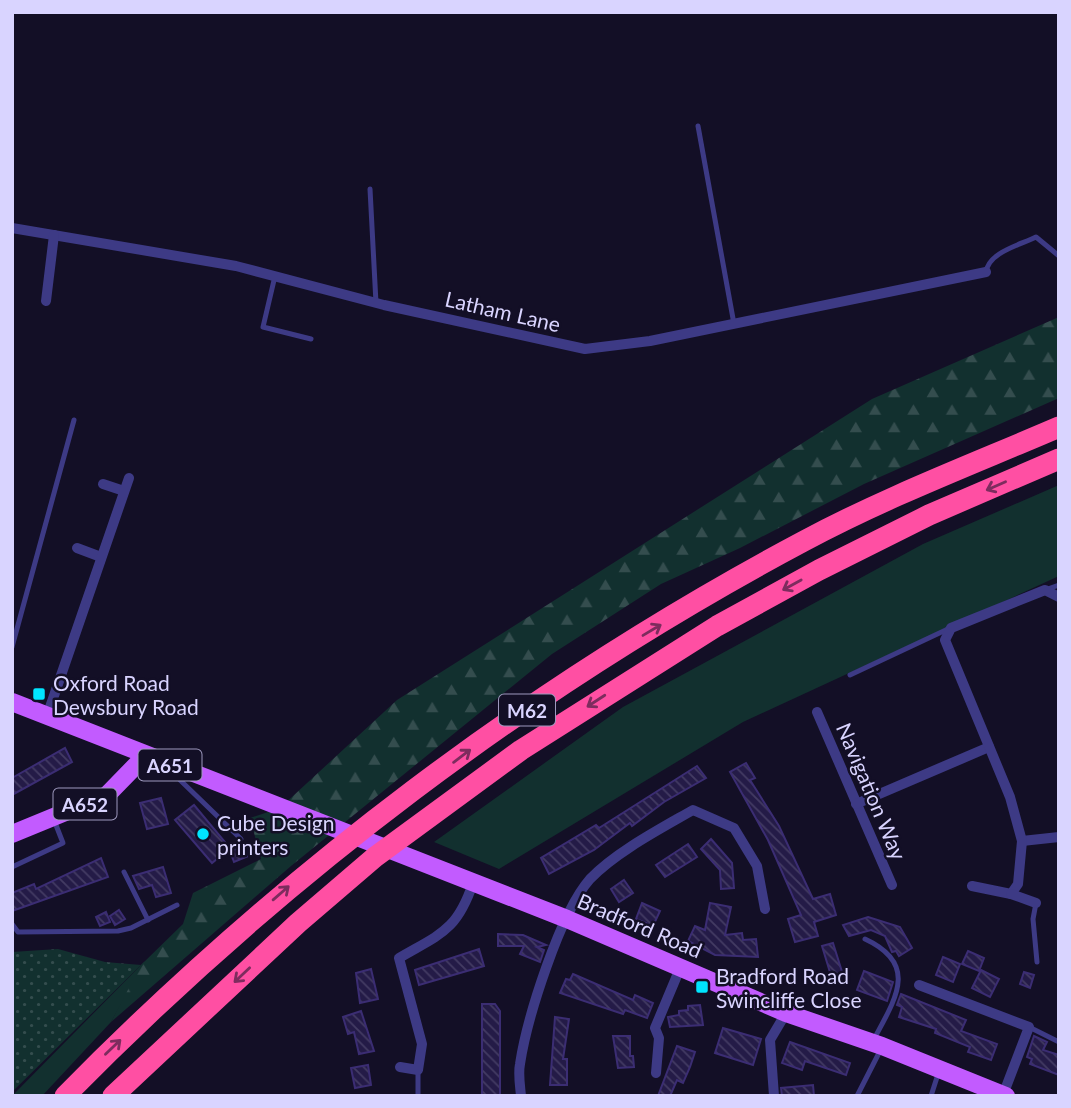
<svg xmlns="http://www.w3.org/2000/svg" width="1071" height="1108" font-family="Lato,sans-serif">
<defs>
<pattern id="forest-firs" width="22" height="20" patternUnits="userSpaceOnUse" patternTransform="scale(1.75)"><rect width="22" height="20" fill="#12302f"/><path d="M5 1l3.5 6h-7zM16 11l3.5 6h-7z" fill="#344d4e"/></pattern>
<pattern id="park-dots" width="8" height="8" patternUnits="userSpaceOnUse" patternTransform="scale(1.75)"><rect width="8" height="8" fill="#12302f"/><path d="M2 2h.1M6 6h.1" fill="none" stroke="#344d4e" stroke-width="1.8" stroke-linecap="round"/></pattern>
<pattern id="building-back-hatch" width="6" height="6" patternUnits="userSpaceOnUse" patternTransform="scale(1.75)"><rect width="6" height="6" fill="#241b47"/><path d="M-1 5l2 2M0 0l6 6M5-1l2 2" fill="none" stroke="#433b63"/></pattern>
</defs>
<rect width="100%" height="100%" fill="#130f26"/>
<g fill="#12302f">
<polygon points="1059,485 1059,576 743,722 499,869 434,842 623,707 923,544"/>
<polygon points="145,961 111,1022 42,1096 12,1096"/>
</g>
<polygon fill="url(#forest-firs)" points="1059,317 1059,398 864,484 740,548 661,584 552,654 291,866 111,1022 141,965 183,924 193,893 261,859 250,818 280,808 397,700 872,399"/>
<polygon fill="url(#park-dots)" points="58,949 105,962 141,965 12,1092 12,952"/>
<g fill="url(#building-back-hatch)" stroke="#3b2d73" stroke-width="2">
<polygon points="65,748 72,762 12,795 12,778"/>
<polygon points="746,763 755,778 750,780 779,826 813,899 830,894 836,915 814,922 818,936 795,942 788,919 801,915 768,840 730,772"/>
<polygon points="697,766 706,778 664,802 632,826 630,823 594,850 549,874 541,858 596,825 599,828"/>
<polygon points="161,798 168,824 147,829 140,803"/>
<polygon points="194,805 230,848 212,863 175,820"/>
<polygon points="711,839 732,863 734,888 721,889 720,870 701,849"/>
<polygon points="688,844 697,857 665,877 656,865"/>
<polygon points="248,845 251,855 234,862 230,851"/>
<polygon points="101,858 108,877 12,911 12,893 34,884 36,889"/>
<polygon points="163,867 171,893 156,897 152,885 139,889 133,876"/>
<polygon points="624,880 633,893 619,902 611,889"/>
<polygon points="642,903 660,911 653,926 636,919"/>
<polygon points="710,903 731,907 725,935 742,933 743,940 756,939 758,957 715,955 688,941 695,926 705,930"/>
<polygon points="119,910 125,919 115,925 110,916"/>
<polygon points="106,912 110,922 100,926 96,917"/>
<polygon points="868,917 900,927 912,948 899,956 896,951 892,952 885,936 871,930 849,936 843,925"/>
<polygon points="498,934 523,935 546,945 537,947 544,950 540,962 520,954 524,946 498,946"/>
<polygon points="833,943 843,975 832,979 822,946"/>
<polygon points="479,949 484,966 419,985 415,970"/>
<polygon points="968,951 984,958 979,971 962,964"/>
<polygon points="943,957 960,964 953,982 936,975"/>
<polygon points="371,969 378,999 360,1003 356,973"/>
<polygon points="981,970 999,979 990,997 972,988"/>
<polygon points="864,971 893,982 887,1001 857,990"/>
<polygon points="1024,972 1034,975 1030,988 1020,984"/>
<polygon points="573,974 633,1000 635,995 653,1003 647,1018 625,1010 623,1014 560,993 566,979 570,980"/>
<polygon points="901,994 966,1020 961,1031 997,1044 991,1060 968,1052 970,1047 935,1033 936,1029 899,1017 902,1007 897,1005"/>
<polygon points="482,1004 495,1004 500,1011 500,1096 482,1096"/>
<polygon points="700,1005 703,1025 670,1027 668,1017 679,1015 679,1011 688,1010 688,1006"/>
<polygon points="361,1011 374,1051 359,1054 354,1032 348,1034 343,1017"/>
<polygon points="555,1017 569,1019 563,1059 567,1059 567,1085 550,1085"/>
<polygon points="723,1028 761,1039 753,1065 715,1053"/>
<polygon points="613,1036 630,1036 630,1056 633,1056 634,1067 618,1068"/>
<polygon points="1034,1036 1047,1042 1043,1050 1059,1055 1059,1075 1030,1064 1032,1059 1027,1057"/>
<polygon points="790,1042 850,1063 846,1075 805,1061 802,1070 782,1063"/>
<polygon points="677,1046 695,1052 690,1067 683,1083 677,1080 670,1096 658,1096"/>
<polygon points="368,1065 371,1085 355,1088 351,1068"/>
<polygon points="813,1085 814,1096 782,1096 781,1088"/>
</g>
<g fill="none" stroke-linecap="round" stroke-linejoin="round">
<g stroke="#3d3a85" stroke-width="5">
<polyline points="698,126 734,324"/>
<polyline points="370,189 376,303"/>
<path d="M986 272C989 252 1020 245 1036 237L1059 256"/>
<polyline points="275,276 263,327 311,339"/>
<polyline points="1045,590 1059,585"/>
<polyline points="12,647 74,420"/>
<polyline points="850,675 948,629"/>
<polyline points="179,772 180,780 241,839"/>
<polyline points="12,867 63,843 54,820"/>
<polyline points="124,872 148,920"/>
<polyline points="1036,903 1033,919 1037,962"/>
<polyline points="12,924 18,932 118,931 131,928 177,905"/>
<path d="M865 939C919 964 896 998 874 1039"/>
<polyline points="1029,1027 1059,1042"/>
<polyline points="418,1096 418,1070"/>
<polyline points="857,1096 881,1049"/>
<polyline points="931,1096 939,1071"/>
</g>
<g stroke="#3d3a85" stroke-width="10">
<polyline points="12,228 236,266 384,305 585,349 650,341 986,272"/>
<polyline points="46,301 54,235"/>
<polyline points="103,484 124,491"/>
<polyline points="77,548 101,557"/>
<polyline points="817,712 892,885"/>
<polyline points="47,716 129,478"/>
<polyline points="856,804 989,747"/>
<polyline points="1022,841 1059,837"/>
<polyline points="972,886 1011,894 1018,884 1022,841 1010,797 945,640 951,628 1045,590 1059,597"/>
<polyline points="1011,894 1036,903"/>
<polyline points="919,985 1029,1027 1003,1095"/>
<path d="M400 1067 418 1070 422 1044 399 958C440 934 457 931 473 883"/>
<polyline points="656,1073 659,1038 655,1028 681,966"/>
<path d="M521 1096C520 1085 518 1074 520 1064 527 1018 560 913 590 879 616 852 660 829 693 810L734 828 757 866 765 909"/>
<polyline points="774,1096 770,1040 786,1013"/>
</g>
<g stroke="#c25bff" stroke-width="18">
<polyline points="12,702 567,919 786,1013 882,1046 1006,1096"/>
<polyline points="12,834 107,795 145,756"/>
</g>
<g stroke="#ff4fa3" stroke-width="21">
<path d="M65 1096C281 876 531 686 804 541 886 497 973 464 1059 427"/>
<polyline points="113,1096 298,923 375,857 521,750 717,626 819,570 929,515 1059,459"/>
</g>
</g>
<defs><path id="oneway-shaft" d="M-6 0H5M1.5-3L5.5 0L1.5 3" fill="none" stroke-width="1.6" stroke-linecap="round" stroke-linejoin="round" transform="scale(1.75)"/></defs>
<g stroke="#7d2c5e">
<use href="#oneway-shaft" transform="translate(996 486) rotate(156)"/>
<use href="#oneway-shaft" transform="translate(792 585) rotate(151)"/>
<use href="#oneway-shaft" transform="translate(652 630) rotate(-31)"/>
<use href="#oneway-shaft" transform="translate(596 701) rotate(147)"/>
<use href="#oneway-shaft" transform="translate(462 756) rotate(-37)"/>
<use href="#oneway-shaft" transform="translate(281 893) rotate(-41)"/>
<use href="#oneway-shaft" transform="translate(242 975) rotate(137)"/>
<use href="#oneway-shaft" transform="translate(113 1047) rotate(-44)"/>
</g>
<g fill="#00e5ff" stroke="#130f26" stroke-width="2.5">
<rect x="32" y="687" width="14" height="14" rx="3.5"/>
<circle cx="203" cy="834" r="7"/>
<rect x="695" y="980" width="14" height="14" rx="3.5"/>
</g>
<g text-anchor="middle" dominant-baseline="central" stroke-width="5" stroke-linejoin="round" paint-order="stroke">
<g fill="#130f26" stroke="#9e99be" stroke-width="2">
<rect x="499" y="694.5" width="56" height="31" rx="5"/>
<rect x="138.5" y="749.5" width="63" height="31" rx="5"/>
<rect x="53.5" y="788.5" width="63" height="31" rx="5"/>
</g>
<g font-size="19" font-weight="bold" fill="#d9d4ff">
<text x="527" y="710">M62</text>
<text x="170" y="765">A651</text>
<text x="85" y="804">A652</text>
</g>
<g font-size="21" fill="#d9d4ff" stroke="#130f26">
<text transform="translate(503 311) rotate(13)">Latham Lane</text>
<text transform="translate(872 791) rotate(67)">Navigation Way</text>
<text transform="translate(640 925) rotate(23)">Bradford Road</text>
</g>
<g font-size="21" fill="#d9d4ff" stroke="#130f26" text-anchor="start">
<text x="53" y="682">Oxford Road<tspan x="53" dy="24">Dewsbury Road</tspan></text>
<text x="217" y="822">Cube Design<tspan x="217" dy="24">printers</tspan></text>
<text x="716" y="975">Bradford Road<tspan x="716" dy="24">Swincliffe Close</tspan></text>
</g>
</g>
<rect width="1071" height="1108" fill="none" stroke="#d9d4ff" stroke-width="28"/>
</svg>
